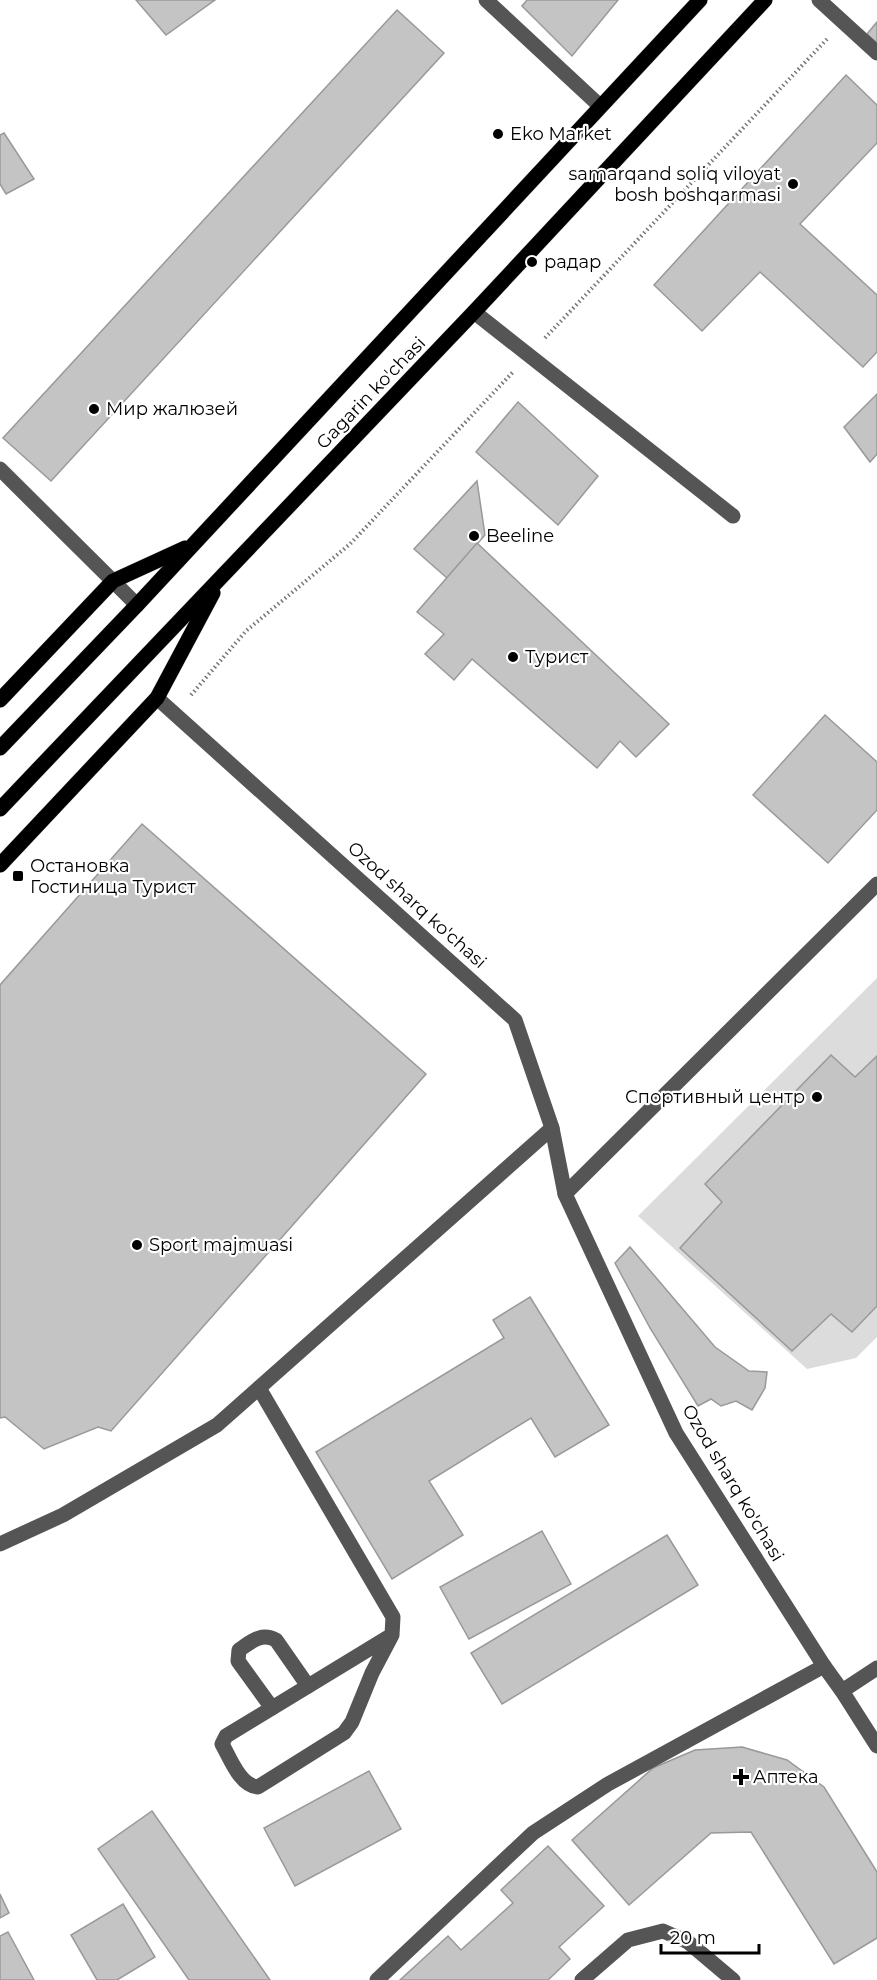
<svg xmlns="http://www.w3.org/2000/svg" width="877" height="1980" font-family="Montserrat,sans-serif">
<rect width="100%" height="100%" fill="#fff"/>
<polygon fill="#dcdcdc" points="877,978 877,1337 856,1358 807,1369 638,1216"/>
<g fill="#c4c4c4" stroke="#999" stroke-width="1.5">
<polygon points="136,0 215,0 166,35"/>
<polygon points="527,0 618,0 572,56 522,6"/>
<polygon points="397,10 444,53 51,481 3,438"/>
<polygon points="877,22 877,43 867,34"/>
<polygon points="846,75 877,105 877,143 800,224 877,295 877,352 863,367 760,272 702,331 654,285"/>
<polygon points="4,133 34,179 6,194 0,184 0,135"/>
<polygon points="877,394 877,454 870,462 844,427"/>
<polygon points="518,402 598,476 558,525 476,452"/>
<polygon points="477,481 485,535 447,578 414,549"/>
<polygon points="477,543 669,724 636,757 620,741 597,768 472,659 454,680 425,654 444,634 417,612"/>
<polygon points="825,715 877,762 877,810 828,863 753,795"/>
<polygon points="142,824 426,1074 111,1431 98,1427 44,1449 5,1417 0,1418 0,985"/>
<polygon points="831,1055 855,1077 877,1056 877,1306 852,1332 831,1314 792,1351 680,1248 722,1202 705,1184"/>
<polygon points="630,1247 715,1347 749,1371 767,1372 765,1388 752,1410 736,1401 721,1406 711,1399 698,1406 650,1328 615,1263"/>
<polygon points="530,1297 609,1425 555,1457 531,1418 429,1481 463,1535 392,1579 316,1452 504,1338 493,1320"/>
<polygon points="542,1531 571,1584 469,1639 440,1587"/>
<polygon points="667,1535 698,1585 502,1704 471,1653"/>
<polygon points="742,1747 787,1760 824,1787 877,1872 877,1938 834,1964 751,1832 711,1833 629,1905 572,1840 653,1768 695,1750"/>
<polygon points="369,1771 401,1829 295,1886 264,1828"/>
<polygon points="152,1811 270,1980 189,1980 98,1849"/>
<polygon points="548,1846 604,1906 559,1947 570,1959 548,1980 400,1980 448,1936 461,1950 513,1903 501,1890"/>
<polygon points="0,1894 9,1913 0,1918"/>
<polygon points="123,1904 155,1957 117,1980 97,1980 71,1935"/>
<polygon points="8,1932 34,1980 0,1980 0,1936"/>
</g>
<g fill="none" stroke-linecap="round" stroke-linejoin="round">
<g stroke="#dbdbdb" stroke-width="16">
<g id="major">
<polyline points="0,700 113,581 185,548"/>
<polyline points="0,748 137,605 700,0"/>
<polyline points="0,809 474,312 765,0"/>
<polyline points="0,865 157,698 213,593"/>
</g>
</g>
<g stroke="#777" stroke-width="4" stroke-dasharray="1.5 3" stroke-linecap="butt">
<polyline points="545,338 828,38"/>
<polyline points="191,695 246,631 350,544 513,372"/>
</g>
<g stroke="#555" stroke-width="15">
<polyline points="486,0 600,106"/>
<polyline points="819,0 877,53"/>
<polyline points="474,312 733,516"/>
<polyline points="0,469 137,605"/>
<polyline points="157,698 515,1020 552,1128 565,1194 676,1433 824,1666 842,1691 877,1746"/>
<polyline points="565,1194 877,884"/>
<path d="M259 1388 393 1617 392 1635 372 1673 352 1722 344 1733 258 1787C240 1786 230 1758 222 1744L226 1736 392 1635"/>
<polyline points="0,1544 63,1515 217,1425 552,1128"/>
<polyline points="842,1691 877,1668"/>
<path d="M272 1708 238 1661 239 1650C251 1642 261 1632 276 1640L308 1686"/>
<polyline points="377,1980 533,1833 608,1784 824,1666"/>
<polyline points="582,1980 628,1940 663,1931 688,1942 733,1980"/>
</g>
<use href="#major" stroke="#000" stroke-width="15"/>
</g>
<g fill="#000" stroke="#fff" stroke-width="2">
<circle cx="498" cy="134" r="6"/>
<circle cx="793" cy="184" r="6"/>
<circle cx="532" cy="262" r="6"/>
<circle cx="94" cy="409" r="6"/>
<circle cx="474" cy="536" r="6"/>
<circle cx="513" cy="657" r="6"/>
<rect x="12" y="870" width="12" height="12" rx="3"/>
<circle cx="817" cy="1097" r="6"/>
<circle cx="137" cy="1245" r="6"/>
<path d="M738 1768h6v6h6v6h-6v6h-6v-6h-6v-6h6z"/>
</g>
<g text-anchor="middle" dominant-baseline="central" stroke-width="4.5" stroke-linejoin="round" paint-order="stroke">
<g font-size="18" fill="#000" stroke="#fff" text-anchor="start">
<text x="510" y="134">Eko Market</text>
<text x="781" y="174" text-anchor="end">samarqand soliq viloyat<tspan x="781" dy="21">bosh boshqarmasi</tspan></text>
<text x="544" y="262">радар</text>
<text x="106" y="409">Мир жалюзей</text>
<text x="486" y="536">Beeline</text>
<text x="525" y="657">Турист</text>
<text x="30" y="866">Остановка<tspan x="30" dy="21">Гостиница Турист</tspan></text>
<text x="805" y="1097" text-anchor="end">Спортивный центр</text>
<text x="149" y="1245">Sport majmuasi</text>
<text x="753" y="1777">Аптека</text>
</g>
<g font-size="18" fill="#000" stroke="#fff">
<text transform="translate(371 393) rotate(-46)">Gagarin ko'chasi</text>
<text transform="translate(417 905) rotate(42)">Ozod sharq ko'chasi</text>
<text transform="translate(733 1483) rotate(59)">Ozod sharq ko'chasi</text>
</g>
</g>
<path d="M661 1944v9h98v-9" fill="none" stroke="#000000" stroke-width="3"/>
<text x="670" y="1944" font-size="18" fill="#000000" stroke="#ffffff" stroke-width="4.5" paint-order="stroke">20 m</text>
</svg>
